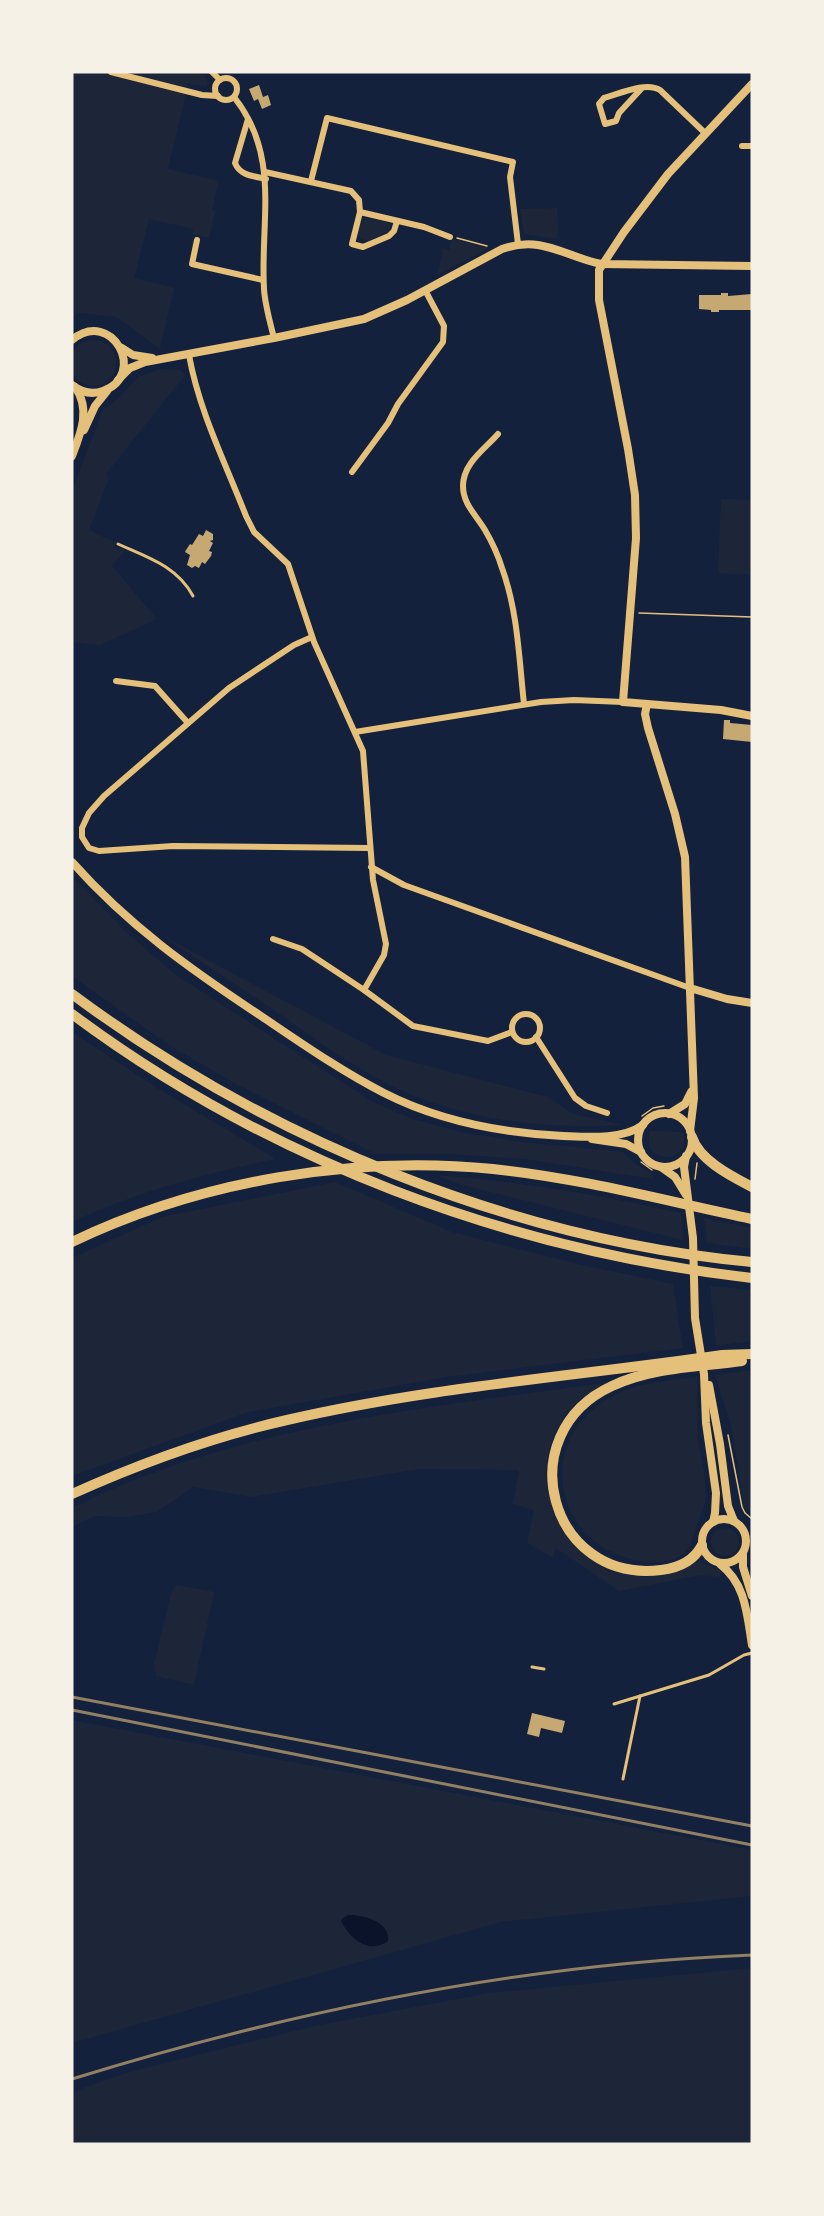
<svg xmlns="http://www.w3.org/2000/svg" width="824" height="2216" font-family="'Fira Sans',sans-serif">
<rect width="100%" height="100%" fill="#14213d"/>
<g fill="#1d2539">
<polygon points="72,72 202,72 208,82 206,86 188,84 168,169 219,181 212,210 215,211 209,238 192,234 193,229 149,219 134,278 174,288 160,349 117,317 78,313 72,318"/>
<polygon points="557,208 559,231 556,239 524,234 520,209"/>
<polygon points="367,218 387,222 390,226 390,231 369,241 361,239 358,235 361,222"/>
<polygon points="452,239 489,248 437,275 443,249 449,250"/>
<circle cx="93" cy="363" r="23"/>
<polygon points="161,369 180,370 185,375 106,474 109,478 89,530 116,543 113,547 125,551 112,566 157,619 100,645 72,642 72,491 103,410 120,397 138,377"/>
<polygon points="721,499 752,500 752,575 718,573"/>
<polygon points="72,876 124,930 176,975 373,1102 413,1119 460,1132 515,1141 623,1152 635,1164 653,1174 653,1179 525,1159 450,1154 375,1154 236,1084 172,1047 72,976"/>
<path d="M159 934 386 1055 548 1097 573 1114 624 1125C561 1129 491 1123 431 1102 376 1084 328 1048 281 1015 241 988 200 961 159 934Z"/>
<path d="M72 1032 165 1093 276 1159C207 1173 136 1192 72 1222Z"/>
<path d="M650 1131 683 1132C690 1168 639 1163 650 1131Z"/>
<path d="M434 1175C518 1181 598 1195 681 1213L683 1240 463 1185Z"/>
<polygon points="335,1182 452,1232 582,1265 673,1284 683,1348 447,1377 248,1412 72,1476 72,1258 162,1217"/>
<polygon points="704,1218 752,1228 752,1249 707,1243"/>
<polygon points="710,1286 752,1290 752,1341 716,1346"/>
<polygon points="752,1370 752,1515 744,1507 731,1424 715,1375"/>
<path d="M697 1377 698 1441 704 1470 706 1500 690 1545C683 1559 667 1563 651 1562 551 1555 528 1433 621 1392 644 1382 672 1380 697 1377Z"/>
<path d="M604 1383C590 1392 572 1403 563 1419 553 1435 545 1456 546 1475 549 1531 596 1582 654 1576 670 1575 684 1568 697 1560L723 1572 719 1577 701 1575 619 1591 556 1548 553 1558 527 1543 534 1510 513 1504 519 1470 419 1469 251 1497 193 1487 157 1512 128 1517 95 1516 72 1527V1508C237 1425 425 1408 604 1383Z"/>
<circle cx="725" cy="1542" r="14"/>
<polygon points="177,1585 214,1592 194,1685 156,1676 154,1664 172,1591"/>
<polygon points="72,1720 752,1850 752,1896 501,1922 72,2043"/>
<polygon points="752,1968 752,2144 72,2144 72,2092 129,2072 315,2026 489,1993"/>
</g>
<path fill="#0b132b" d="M349 1915C365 1915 390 1922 388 1941 369 1955 350 1939 341 1921L343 1918Z"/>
<g fill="#c6a872">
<polygon points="259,85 263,97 268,95 271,105 262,109 258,99 254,101 249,89"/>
<polygon points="721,293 728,293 728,296 752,294 752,310 719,310 719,312 711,312 711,310 699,309 699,295 721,295"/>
<polygon points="206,530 213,534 213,540 210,541 213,543 209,551 212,552 211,556 205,564 202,562 199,568 195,566 192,568 187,565 190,555 185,552 186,550 190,544 192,545 199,534 203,536"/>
<polygon points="724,720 730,720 730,723 752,725 752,742 723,739"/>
<polygon points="532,1713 565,1721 562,1733 541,1728 539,1737 527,1734"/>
</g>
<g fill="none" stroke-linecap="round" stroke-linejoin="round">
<g stroke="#e5c07b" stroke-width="1.5">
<polyline points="457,238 487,246"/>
<polyline points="639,613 752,617"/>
<polyline points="642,1116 653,1108 664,1106"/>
<polyline points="641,1162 652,1170"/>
<polyline points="695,1179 697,1163"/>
<polyline points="728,1435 742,1507 745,1513 752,1519"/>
</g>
<g stroke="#e5c07b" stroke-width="3">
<path d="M118 544C147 557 177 566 193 596"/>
<polyline points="532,1667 544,1669"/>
<polyline points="614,1704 709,1675 744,1655 752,1653"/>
<polyline points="623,1779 640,1696"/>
</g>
<g stroke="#e5c07b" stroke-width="6">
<polyline points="111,72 202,95 218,96"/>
<polyline points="212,72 220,80"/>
<circle cx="226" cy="89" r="11"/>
<path d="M642 88 619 113 616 121 605 124 599 104 604 98C619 94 646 81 660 90L705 133"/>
<path d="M234 97C281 156 260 221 264 289 265 305 270 322 274 338"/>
<path d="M248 119 235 163C240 176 254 176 266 179"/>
<polyline points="742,146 752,146"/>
<polyline points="265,172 351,191 359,200 360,212 424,227 450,237"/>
<polyline points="311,181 327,118 513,162 510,177 518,244"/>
<polyline points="360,212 352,244 363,247 389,236 394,231 397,221"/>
<polyline points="197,240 192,264 263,280"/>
<path d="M189 355C199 411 225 462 246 516L254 532 288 564 314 642 363 751 373 880 386 944 384 955 364 990"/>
<path d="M498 434C485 449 463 463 463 486 463 504 476 515 485 530 492 542 498 555 502 568 518 612 519 659 524 704"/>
<polyline points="352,472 388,423 398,404 443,342 444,326 425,290"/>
<polyline points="312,637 294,645 229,688 104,796 89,813 82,828 82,837 89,848 99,851 173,846 369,848"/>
<polyline points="116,681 155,686 188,723"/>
<polyline points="355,732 541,702 574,700 623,702"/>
<polyline points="371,867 404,885 690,988"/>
<polyline points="273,939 302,949 364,990 413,1026 488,1041 512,1032"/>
<circle cx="526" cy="1028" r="14"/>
<polyline points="536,1037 575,1098 586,1106 607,1113"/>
</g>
<g stroke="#e5c07b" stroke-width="8">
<polyline points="752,84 668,174 624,232 599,270 599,300 628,449 635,495 636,538 623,702 721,710 752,716"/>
<path d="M72 340C112 307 148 375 103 391 92 395 81 392 72 385"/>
<polyline points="122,348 133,355 152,358"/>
<path d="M118 380 130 368 145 362 274 338 364 319 407 300 502 249C542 235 563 256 601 264L752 266"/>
<polyline points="84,430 95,406 107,391"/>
<path d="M72 456C81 433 91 409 75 387"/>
<polyline points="647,704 645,714 648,728 675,814 685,857 694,1098 690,1131"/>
<path d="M72 862C129 926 190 969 261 1016 301 1043 341 1071 384 1093 439 1121 502 1133 563 1136 588 1137 622 1140 643 1125"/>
<polyline points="690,988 727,999 752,1003"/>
<polyline points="669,1114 685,1104 691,1092"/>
<polyline points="592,1139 626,1144 641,1152"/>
</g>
<g stroke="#e5c07b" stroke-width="8">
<circle cx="665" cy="1140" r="27"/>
<polyline points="686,1156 684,1167 693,1238 695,1318 704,1374 706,1423 716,1493 715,1513 713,1522"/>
<polyline points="661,1167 675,1177 686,1195"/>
<polyline points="709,1385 720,1444 728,1506 734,1521"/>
<circle cx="724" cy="1541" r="22"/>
<polyline points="743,1554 743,1567 752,1596"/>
<path d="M720 1564C746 1584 747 1615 752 1645"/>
</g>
<g stroke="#e5c07b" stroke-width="10">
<path d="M72 994C267 1139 509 1239 752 1262"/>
<path d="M72 1014C269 1161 508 1250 752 1278"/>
<path d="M692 1137C699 1160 731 1176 752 1187"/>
<path d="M72 1242C199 1181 353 1155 493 1169 581 1178 666 1201 752 1219"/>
<path d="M72 1494C141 1463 212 1437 287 1420 430 1387 577 1376 722 1355L752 1354"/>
<path d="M702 1545C694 1561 678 1568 661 1570 550 1584 508 1434 612 1386 652 1367 699 1367 742 1361"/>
</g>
<g stroke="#918062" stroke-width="3">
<polyline points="72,1697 752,1826"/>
<polyline points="72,1710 752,1845"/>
<path d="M72 2079C292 2011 522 1964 752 1955"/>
</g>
</g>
<rect width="824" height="2216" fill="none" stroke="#f6f1e7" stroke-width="147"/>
</svg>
